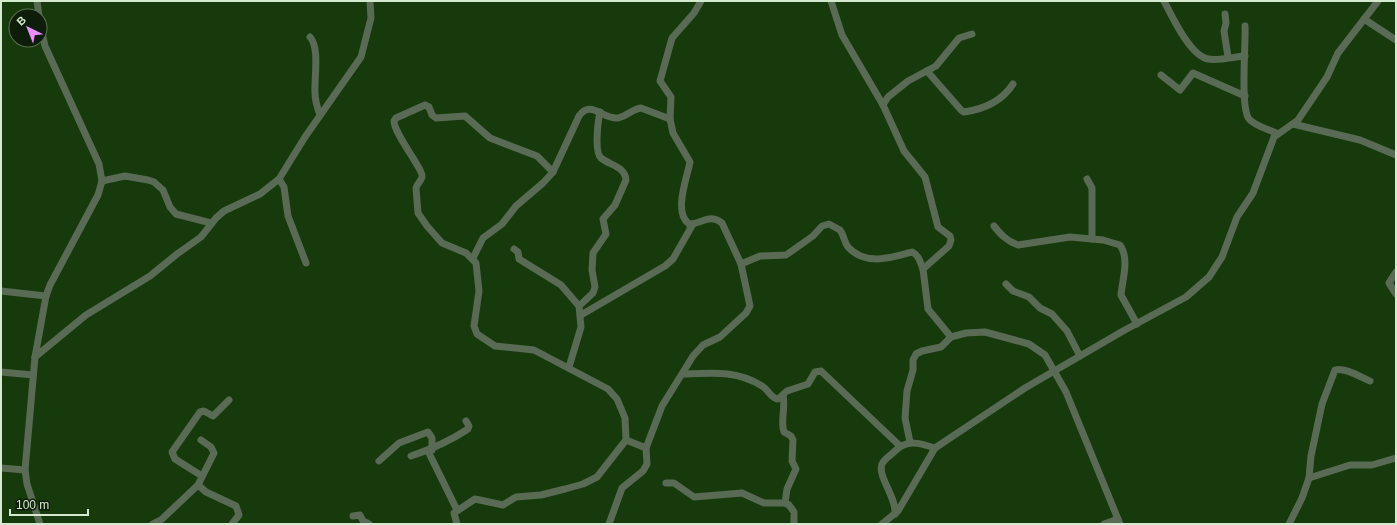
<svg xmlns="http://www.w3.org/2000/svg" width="1397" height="525" font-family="Arial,sans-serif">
<rect width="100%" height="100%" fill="#163a0b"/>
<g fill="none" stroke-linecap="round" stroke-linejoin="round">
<g stroke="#596a55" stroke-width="7">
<polyline points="37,1 39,16"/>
<polyline points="831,1 842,35 883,105 904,151 925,177 938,227 950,236 951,240 949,246 923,269 928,309 951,337"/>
<path d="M1164 1C1172 16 1190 56 1208 59 1219 61 1233 57 1245 56"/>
<polyline points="1225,14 1226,23 1224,31 1228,57"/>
<polyline points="1364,19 1396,40"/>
<path d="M1245 26C1246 44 1240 107 1249 119 1255 126 1268 129 1276 133"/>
<path d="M310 37C320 48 314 78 315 93 315 101 317 107 320 115"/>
<path d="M927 71 961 110 964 112C985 109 1002 101 1013 84"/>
<polyline points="1161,75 1180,90 1193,73 1245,96"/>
<polyline points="883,105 888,97 908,81 936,66 959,38 972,34"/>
<polyline points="1293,124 1360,140 1396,155"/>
<polyline points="279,179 284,187 288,216 306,263"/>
<polyline points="1087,179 1092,188 1092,239"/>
<polyline points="102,181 125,176 148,180 154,182 163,190 170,207 176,214 211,223"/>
<path d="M994 226C1001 235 1007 241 1018 245L1070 237 1103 240 1120 245C1130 259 1122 281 1121 295L1137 324"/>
<polyline points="514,249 518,252 519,259 561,285 579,306"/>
<path d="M473 258 483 238 502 224 516 206 543 183 553 172 579 116C591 99 603 120 618 118 627 116 633 109 641 108L670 119"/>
<path d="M741 264 760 256 786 255 813 236 822 226 829 224 840 230C844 235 844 242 848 247 865 266 891 258 912 252 919 255 920 262 923 269"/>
<polyline points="1396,272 1389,283 1396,294"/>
<polyline points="1006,284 1013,291 1029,297 1040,308 1052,314 1067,331 1080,356"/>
<polyline points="1,291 46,296"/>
<polyline points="581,315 665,266 673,259 693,224"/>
<polyline points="35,357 86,315 150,276 177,254 201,237 216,218 224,211 260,194 279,179 305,137 361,57 371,18 370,1"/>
<path d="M569 367 581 327 579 306 593 293 595 287 592 270 593 253 606 234 603 219 615 205 626 180C625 166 609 165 601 158 594 152 598 121 600 112"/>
<polyline points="1,372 33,375"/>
<path d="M683 374C711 373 737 370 762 386 769 390 770 398 778 399L787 391 808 384 815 372 821 371 900 446"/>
<path d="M783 396C786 408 780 420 784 432L791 436 793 440 792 461 796 469 787 489 785 503"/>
<polyline points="626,440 646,448"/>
<polyline points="910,442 905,418 907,391 913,370 913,360 916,354 922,351 941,347 951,337 966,333 985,332 1029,344 1045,355 1066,392 1120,524"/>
<polyline points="428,451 457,510"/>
<path d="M411 456C432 449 450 441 468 429L469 426 466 421"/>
<polyline points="379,461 399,443 428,432 432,438 432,450"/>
<polyline points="1,468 25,470"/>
<polyline points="202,476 175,459 172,452 200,412 204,411 213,416 229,400"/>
<polyline points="1309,478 1350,465 1372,465 1396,458"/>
<polyline points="666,483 674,483 694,497 742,493 764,503 785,503 789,505 794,512 794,524"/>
<polyline points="198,485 206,492 236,506 239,515 232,524"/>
<path d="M895 514C897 498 877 476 882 464 884 459 891 455 895 451 907 439 920 443 935 448"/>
<polyline points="353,516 360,515 363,521 369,524"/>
<polyline points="40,524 27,484 25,470 35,357 46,296 50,285 98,195 102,181 99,164 45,46 40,24"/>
<polyline points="153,524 161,520 198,485 214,453 211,447 201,440"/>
<path d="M457 524 454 513 475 499 503 505 516 497 541 495 565 489 583 484 597 477 626 440 625 418 617 399 608 389 534 350 495 346 477 334 474 326 479 291 476 263 466 253 442 243 427 226 418 213 416 188C417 184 421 181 422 177 424 170 394 134 394 121L396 118 425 105 429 107 432 115 436 118 465 116 490 138 537 156 553 172"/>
<path d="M609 524 622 488 643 471 647 464 646 448 662 406 693 356 703 345 720 337 746 313 750 306 741 264 722 223C709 213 702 224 689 224 673 213 687 178 690 162L673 133 670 119 671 97 660 81 672 38 694 13 701 1"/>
<polyline points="882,524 898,511 935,448 1025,388 1123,331 1186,297 1209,277 1222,257 1237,217 1253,193 1274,137 1298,120 1327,77 1338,53 1378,1"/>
<polyline points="1104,524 1118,519"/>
<path d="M1289 524 1302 498 1309 478 1311 456 1322 404 1335 370C1345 367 1360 377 1370 381"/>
</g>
</g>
<rect width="1397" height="525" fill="none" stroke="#d4eacf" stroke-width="4"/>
<g transform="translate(28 28) rotate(317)"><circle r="19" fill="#0d1d09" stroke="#5d6f58"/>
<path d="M0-3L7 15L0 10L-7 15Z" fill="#e88eff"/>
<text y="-6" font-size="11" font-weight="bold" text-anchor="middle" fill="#d4eacf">B</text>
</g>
<path d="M10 509v6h78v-6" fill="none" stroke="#d4eacf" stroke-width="2"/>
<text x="16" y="509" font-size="12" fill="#d4eacf" stroke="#0d1d09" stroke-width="3" paint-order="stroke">100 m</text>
</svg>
